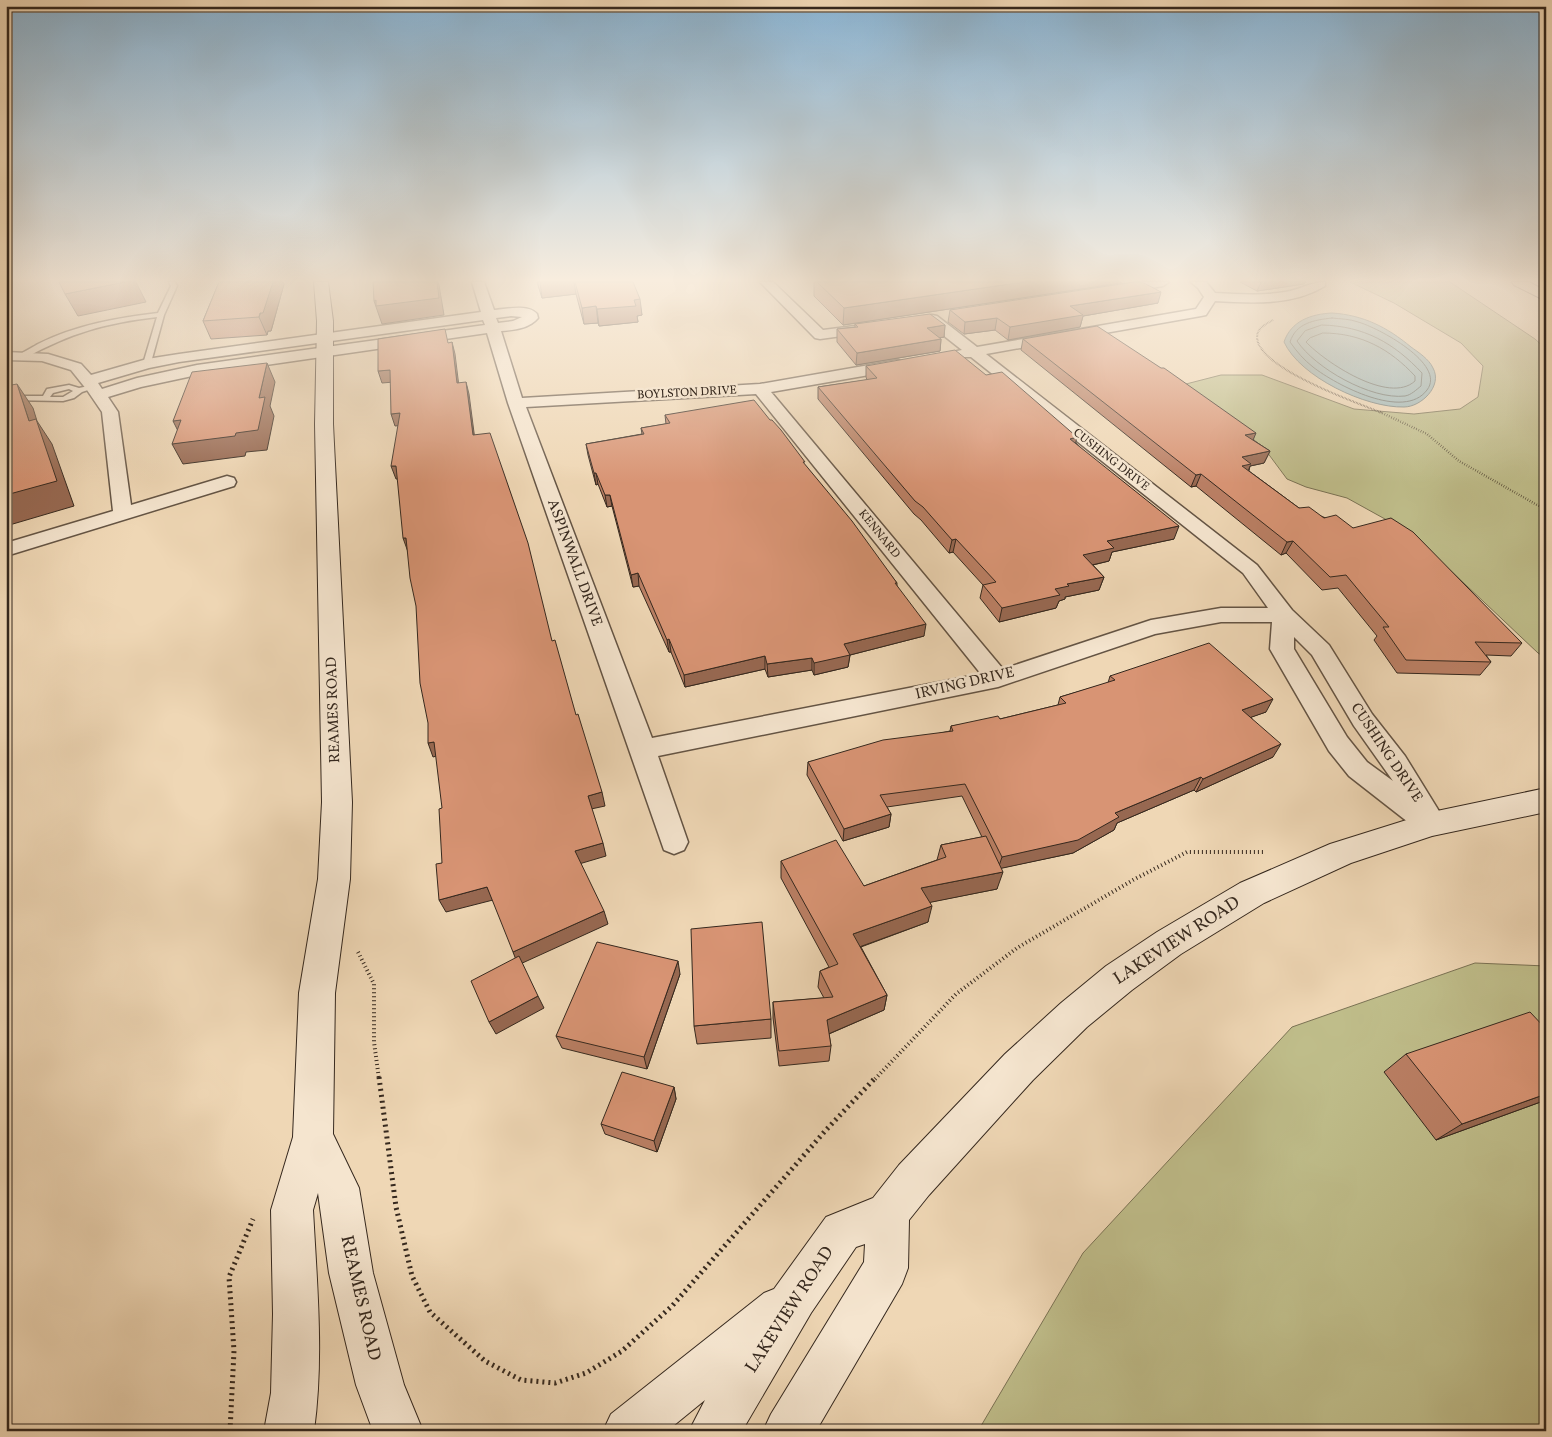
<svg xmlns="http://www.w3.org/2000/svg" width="1552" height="1437" font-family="Vollkorn,serif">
<rect width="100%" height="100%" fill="#efd7b5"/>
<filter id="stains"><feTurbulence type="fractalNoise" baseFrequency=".004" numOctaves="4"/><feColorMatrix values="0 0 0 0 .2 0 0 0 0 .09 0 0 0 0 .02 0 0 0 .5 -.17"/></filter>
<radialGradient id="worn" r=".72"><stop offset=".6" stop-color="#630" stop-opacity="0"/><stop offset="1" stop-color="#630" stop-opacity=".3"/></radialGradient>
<g fill="#bfbd8a" stroke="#7a7254">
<polygon points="1350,282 1450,282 1535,339 1546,349 1546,658 1538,653 1450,570 1394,524 1347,498 1306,487 1287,479 1264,448 1186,384 1221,375 1262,375 1354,409 1414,414 1460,409 1478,397 1483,366 1461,343 1394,303"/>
<polygon points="1475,963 1546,966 1546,1431 978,1431 1083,1253 1292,1027"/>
</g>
<path fill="#9eb7b8" stroke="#747e7a" d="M1332 313C1363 315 1387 327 1411 347 1418 352 1429 359 1433 368 1443 386 1421 407 1404 407 1366 408 1300 377 1284 342 1291 321 1311 314 1332 313Z"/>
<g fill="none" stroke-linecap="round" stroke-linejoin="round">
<g stroke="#6a706b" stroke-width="1">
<path d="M1332 318C1341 319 1350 319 1358 322 1377 327 1447 364 1427 390 1404 421 1336 385 1313 367 1304 360 1297 352 1290 342 1296 323 1314 320 1332 318Z"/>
<path d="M1322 325C1364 326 1394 343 1422 373L1421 386C1416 390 1411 395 1405 396 1371 400 1315 368 1297 341L1305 331Z"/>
<path d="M1323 333C1361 333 1390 349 1415 376V381C1389 405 1325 362 1306 342L1310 338Z"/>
</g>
<g stroke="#645444" stroke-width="3">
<g id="lane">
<path d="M169 282H175L177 286 164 315 150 366 143 364 157 317C105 323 71 333 25 358L18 356C24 351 32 348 38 344 76 325 117 318 158 313L171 286Z"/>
<path d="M69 385 79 388 93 385 97 387 82 392 74 398 63 401 6 400V396H43L47 389ZM69 389 73 391 63 397H50L53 393Z"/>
</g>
</g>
<g stroke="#645444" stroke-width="3">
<g id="street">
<path d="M472 282H484L494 310C505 309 529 304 537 314L538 318C529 329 513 330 501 331L522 398 760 384 898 360 903 362 906 365 903 368 898 370 771 392 1003 669 1151 620 1221 608H1268L1243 573 971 357H957L955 354 957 351 962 350 929 324 915 326 908 322 910 319 932 315 937 316 977 347 1196 309 1204 297 1198 288 1191 282H1206L1215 293C1238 294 1262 296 1285 292 1300 290 1310 282 1325 282V286C1292 306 1252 303 1215 301L1206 315 1201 316 986 354 1257 565 1292 610 1329 645 1372 714 1405 756 1442 816 1446 824 1442 832 1432 835 1422 832 1420 828 1413 826 1349 776 1329 751 1270 649 1272 622H1221L1155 634 998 687 658 756 688 842 684 850 674 854 664 850 508 403 487 333 197 375 141 387 108 397 118 412 131 505 227 476 234 478 236 482 234 486 6 556V543L113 511 102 412 87 390 71 370 42 361 6 360V352L48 354 81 364 91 375 147 359 179 354 481 312ZM511 316 522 317 513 321 498 323 496 318ZM483 320 485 325 197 365 137 378 102 389 98 383 149 368 179 362ZM756 394 981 674 652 738 526 407ZM1294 637 1312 655 1354 726 1393 781 1367 762 1347 737 1294 649Z"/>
<polygon points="760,282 773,282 823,330 871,324 876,325 878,328 876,331 871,332 820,339 815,338"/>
<polygon points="1142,282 1169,282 1163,286 1115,294 1108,290 1110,287"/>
</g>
</g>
<g stroke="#35281e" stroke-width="2">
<g id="secondary">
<path d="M314 282H328L333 321V424L352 802 350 879 335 993 333 1134 359 1188 373 1273 404 1385 423 1431H373L356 1385 329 1273 318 1193 313 1210C317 1284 324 1358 314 1431H264L271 1393 273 1314 271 1210 293 1137 299 993 318 879 322 802 315 424 317 321Z"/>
<polygon points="1546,788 1546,812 1432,836 1351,863 1264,903 1181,954 1132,990 1087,1027 1033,1080 929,1195 909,1220 908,1268 902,1284 816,1431 763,1431 771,1414 864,1262 865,1244 856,1247 811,1313 742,1431 689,1431 705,1400 667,1431 603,1431 611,1414 764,1293 774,1289 826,1217 873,1198 899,1165 1005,1054 1061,1003 1106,966 1157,932 1240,883 1330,844 1432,812"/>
</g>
</g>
<g stroke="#35281e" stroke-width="2">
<polygon id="highway" points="1512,282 1529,282 1546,291 1546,301 1514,285"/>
</g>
<path stroke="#35281e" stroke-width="2" stroke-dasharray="0.5 1" stroke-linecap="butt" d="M1273 320C1268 323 1261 326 1258 332 1246 365 1359 403 1382 413"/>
<polyline stroke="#35281e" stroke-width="2.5" stroke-dasharray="0.5 2" stroke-linecap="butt" points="1380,412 1427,434 1459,461 1546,510"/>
<g stroke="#35281e" stroke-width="4" stroke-dasharray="1 3" stroke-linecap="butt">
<polyline points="358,952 374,984 374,1042 379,1079"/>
<polyline points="875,1079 956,994 1017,948 1133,880 1187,852 1265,852"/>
</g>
<g stroke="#35281e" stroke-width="5" stroke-dasharray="2 4" stroke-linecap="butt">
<polyline points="379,1077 396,1207 412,1276 430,1312 485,1361 521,1380 555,1383 586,1373 622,1351 672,1306 826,1130 876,1077"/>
<polyline points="230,1431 234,1351 229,1277 253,1219"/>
</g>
<use href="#lane" fill="#f5e5cf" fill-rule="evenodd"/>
<use href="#street" fill="#f5e5cf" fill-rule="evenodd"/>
<use href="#secondary" fill="#f5e5cf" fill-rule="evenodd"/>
<use href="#highway" fill="#efd7b5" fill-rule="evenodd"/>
</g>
<g fill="#ba7f64" stroke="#35281e">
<polygon points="219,282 283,282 284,284 271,331 268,331 267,335 211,339 203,321"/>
<polygon points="537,282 633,282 642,315 637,316 638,322 599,326 598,323 584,324 576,294 542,298"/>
<polygon points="814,282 1121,282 1121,283 843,325 814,296"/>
<polygon points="1240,282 1306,282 1304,284 1257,291"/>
<polygon points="1158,303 1083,316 1080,327 1008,340 995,330 964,334 948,322 950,310"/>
<polygon points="855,324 945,325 944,337 940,338 941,339 940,351 856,365 837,342 837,329 855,327"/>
<polygon points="1023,339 1253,440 1270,451 1264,463 1250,466 1249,471 1299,508 1353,528 1522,643 1511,656 1486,655 1491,662 1480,675 1397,673 1374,640 1377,636 1338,588 1322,590 1286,553 1281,555 1196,486 1191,487 1021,350"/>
<polygon points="866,366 986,375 1076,443 1174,539 1112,552 1109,561 1093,565 1104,577 1099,590 1065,597 1065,599 1059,601 1056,608 999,622 980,598 983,585 953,552 949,553 921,520 914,514 818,399 818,387 867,380 866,377"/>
<polygon points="665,415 805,465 897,583 897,586 924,636 850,655 848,667 814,675 812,670 768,677 765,669 685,687 671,652 669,652 639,586 633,587 612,506 607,507 598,484 596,485 588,455 586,444 642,434 641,428 666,424"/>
<polygon points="1110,676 1266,712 1251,717 1273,757 1196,792 1194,790 1117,823 1114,830 1073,853 1001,868 997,889 930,902 928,922 861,947 887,995 884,1010 829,1034 831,1046 829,1061 779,1066 773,1018 773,1002 824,998 818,987 820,971 829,967 781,878 781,861 864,886 937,860 941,845 982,837 962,796 887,807 891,814 889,827 843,841 807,775 808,762 950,731 951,726 1000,719 1058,705 1060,697 1108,683"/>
<polygon points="680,974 647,1069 562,1048 556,1036"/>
<polygon points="771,1019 771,1038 697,1044 694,1026"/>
<polygon points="1406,1054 1546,1100 1436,1140 1384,1072"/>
<polygon points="674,1087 676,1099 657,1152 605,1134 601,1124"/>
</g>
<g fill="#976851" stroke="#35281e">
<polygon points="125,282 136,282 146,302 78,316 65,294"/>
<polygon points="273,282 283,282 284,284 271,331 268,331 267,335 259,317"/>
<polygon points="437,282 438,282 439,285 444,315 382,324 374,301"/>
<polygon points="540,282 574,282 576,294 542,298"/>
<polygon points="1024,282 1121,282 1121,283 843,325 844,308"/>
<polygon points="1261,282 1306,282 1304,284 1257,291"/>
<polygon points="1161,292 1158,303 1083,316 1080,327 1008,340 1010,327 1070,306"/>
<polygon points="640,299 642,315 637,316 638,322 599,326 597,309 634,300"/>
<polygon points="596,306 598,323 584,324 582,308"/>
<polygon points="997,318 995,330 964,334 965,322"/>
<polygon points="945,325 944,337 926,340 927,328"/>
<polygon points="941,339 940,351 856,365 857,353"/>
<polygon points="452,342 455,354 460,395 457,383"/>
<polygon points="267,363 275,382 270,406 274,416 267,450 246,452 245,456 183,464 172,444 236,433 259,398"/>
<polygon points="390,370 394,382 382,383 378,371"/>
<polygon points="466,382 469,394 476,448 473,435"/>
<polygon points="17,384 33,408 37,421 52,444 74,506 6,526 6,495 29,421"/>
<polygon points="400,413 404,425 395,426 391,414"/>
<polygon points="181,420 183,441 173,421"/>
<polygon points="1256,433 1251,445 1245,435"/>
<polygon points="1077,437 1074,450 1070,439"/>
<polygon points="1270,451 1264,463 1250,466 1246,477 1241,468 1242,457"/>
<polygon points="391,466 396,466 400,479 396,479"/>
<polygon points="594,473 596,473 598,484 596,485"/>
<polygon points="1201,474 1196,486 1191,487 1196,475"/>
<polygon points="605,495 610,495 612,506 607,507"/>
<polygon points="1179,526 1174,539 1112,552 1109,561 1079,568 1083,555 1107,541"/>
<polygon points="403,538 406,538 408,552"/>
<polygon points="956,539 953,552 949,553 952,540"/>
<polygon points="1293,541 1286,553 1281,555 1287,542"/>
<polygon points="638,573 639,586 633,587 631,575"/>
<polygon points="1104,577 1099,590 1065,597 1065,599 1059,601 1056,608 999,622 1002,608 1067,584"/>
<polygon points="926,624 924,636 850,655 848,667 814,675 814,663 844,644"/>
<polygon points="669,639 671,652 669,652 667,640"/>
<polygon points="765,656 765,669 685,687 684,675"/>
<polygon points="812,658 812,670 768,677 767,664"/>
<polygon points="1273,699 1266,712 1235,723 1242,710"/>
<polygon points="434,742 440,755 433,757 428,743"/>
<polygon points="1281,744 1273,757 1196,792 1203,779"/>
<polygon points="1201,777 1194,790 1117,823 1114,830 1073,853 998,869 1002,857 1115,813"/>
<polygon points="602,792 605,806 591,809 588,796"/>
<polygon points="891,814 889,827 843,841 844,829"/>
<polygon points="603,843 606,856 579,864 575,851"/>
<polygon points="1003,872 997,889 917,905 921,888"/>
<polygon points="487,887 493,900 446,912 439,900"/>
<polygon points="932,906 928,922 851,950 853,934"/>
<polygon points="604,911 608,924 518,965 513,952"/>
<polygon points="678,961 680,974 647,1069 644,1057"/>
<polygon points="887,995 884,1010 826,1035 827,1020"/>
<polygon points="538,996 544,1008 496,1034 489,1022"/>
<polygon points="674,1087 676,1099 657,1152 654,1141"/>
<polygon points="1546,1094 1546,1100 1436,1140 1462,1124"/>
</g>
<g fill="#d89474" stroke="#35281e">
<polygon points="59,282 125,282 65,294"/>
<polygon points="219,282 273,282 263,313 260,313 259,317 203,321"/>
<polygon points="373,282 437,282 439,298 376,306 376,300 374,301"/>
<polygon points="575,282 633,282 640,299 634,300 636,306 597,309 596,306 582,308"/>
<polygon points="817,282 1024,282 844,308"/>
<polygon points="1134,282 1142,282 1161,292 1070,306 1083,315 1010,327 997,318 965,322 950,310"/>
<polygon points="930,314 945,325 927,328 941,339 857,353 837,329 858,327 855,324"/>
<polygon points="1097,326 1161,368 1164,368 1256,433 1245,435 1270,451 1242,457 1251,464 1242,466 1299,508 1309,507 1324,518 1336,515 1353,528 1391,518 1413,532 1522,643 1475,642 1491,662 1406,660 1383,627 1389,627 1346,575 1330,577 1293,541 1287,542 1201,474 1196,475 1023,339"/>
<polygon points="445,329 448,343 452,342 457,383 466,382 473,435 490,433 528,543 552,641 555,640 576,715 578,714 602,792 588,796 603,843 575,851 604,911 513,952 487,887 439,900 436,864 442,863 439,809 442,808 434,742 428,743 428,723 420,683 416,606 410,578 406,538 403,538 396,466 391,466 400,413 391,414 390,370 378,371 378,339"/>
<polygon points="955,350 986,375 1002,372 1077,437 1070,439 1179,526 1107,541 1114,548 1083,555 1104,577 1067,584 1069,586 1055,589 1060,595 1002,608 983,585 996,582 956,539 952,540 923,507 915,501 818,387 877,378 866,366"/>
<polygon points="267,363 259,398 265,397 258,430 236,433 235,436 172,444 181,420 173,421 192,372"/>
<polygon points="17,384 29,421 36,419 57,481 6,495 6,386"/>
<polygon points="754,400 770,420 772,420 781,430 805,462 803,462 852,521 897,583 895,583 926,624 844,644 850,655 814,663 812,658 767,664 765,656 684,675 669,639 667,640 638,573 631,575 610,495 605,495 596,473 594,473 586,444 644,434 641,428 670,423 665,415"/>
<polygon points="1209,643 1273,699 1242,710 1281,744 1203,779 1201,777 1115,813 1119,817 1078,840 1002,857 965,784 880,795 891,814 844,829 808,762 883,740 953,731 951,726 998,716 1000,719 1066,703 1060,697 1115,680 1110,676"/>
<polygon points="986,836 1003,872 921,888 932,906 853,934 887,995 827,1020 831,1046 779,1051 773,1002 833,997 820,971 838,964 781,861 836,840 864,886 946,857 941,845"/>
<polygon points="762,922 771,1019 694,1026 691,929"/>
<polygon points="597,942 678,961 644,1057 556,1036"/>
<polygon points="519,956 538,996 489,1022 471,981"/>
<polygon points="1530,1012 1546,1029 1546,1094 1462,1124 1406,1054"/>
<polygon points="622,1072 674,1087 654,1141 601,1124"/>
</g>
<linearGradient id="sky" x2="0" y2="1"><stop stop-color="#8ab5d5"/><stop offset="0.58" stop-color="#f8edde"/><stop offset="1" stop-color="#f8edde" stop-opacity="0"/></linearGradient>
<rect width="1552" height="483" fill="url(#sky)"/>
<g text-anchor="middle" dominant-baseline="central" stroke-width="5" stroke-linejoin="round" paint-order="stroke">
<g font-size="12" fill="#35281e" stroke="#f5e5cf">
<text transform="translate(687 393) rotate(-3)">BOYLSTON DRIVE</text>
<text transform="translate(1111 460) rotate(38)">CUSHING DRIVE</text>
<text transform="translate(879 534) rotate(51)">KENNARD</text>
</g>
<g font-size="15" fill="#35281e" stroke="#f5e5cf">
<text transform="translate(574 563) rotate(70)">ASPINWALL DRIVE</text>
<text transform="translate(965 684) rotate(-13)">IRVING DRIVE</text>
<text transform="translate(334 710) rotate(-92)">REAMES ROAD</text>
<text transform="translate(1386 753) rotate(56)">CUSHING DRIVE</text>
</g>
<g font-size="18" fill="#35281e" stroke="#f5e5cf">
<text transform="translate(1177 941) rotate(-33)">LAKEVIEW ROAD</text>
<text transform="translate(360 1298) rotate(77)">REAMES ROAD</text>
<text transform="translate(790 1310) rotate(-57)">LAKEVIEW ROAD</text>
</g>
</g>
<rect width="1552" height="1437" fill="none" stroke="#efd7b5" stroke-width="25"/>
<rect x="8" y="8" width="1537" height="1422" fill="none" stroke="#35281e" stroke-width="2.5"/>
<rect x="12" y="12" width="1527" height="1412" fill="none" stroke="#35281e"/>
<rect width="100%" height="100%" filter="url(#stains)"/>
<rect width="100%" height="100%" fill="url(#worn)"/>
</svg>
